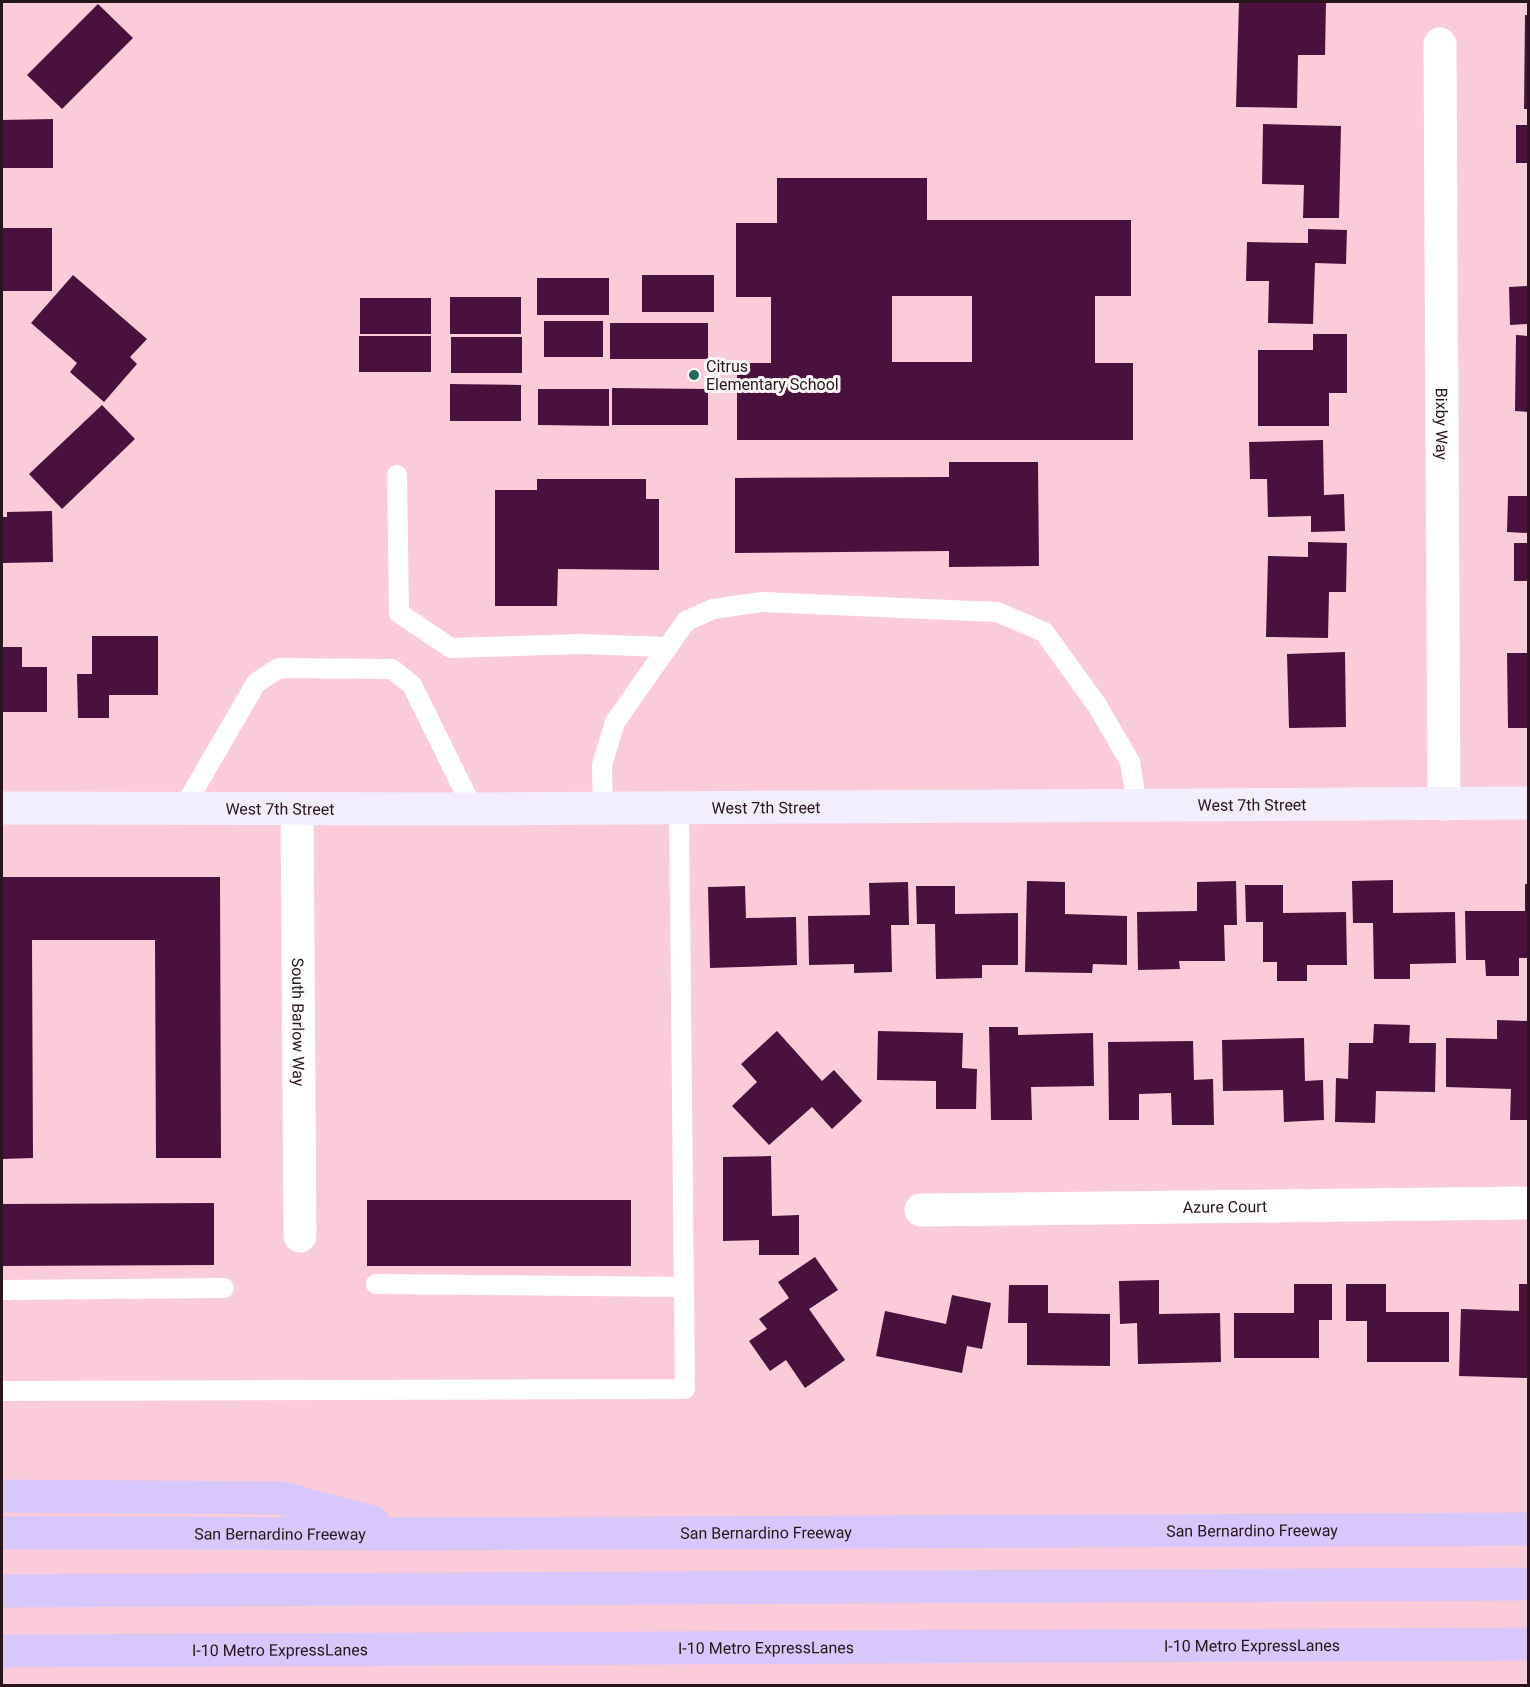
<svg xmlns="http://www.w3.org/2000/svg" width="1530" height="1687" font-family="Roboto,sans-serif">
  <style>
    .building { fill: #4a113c; fill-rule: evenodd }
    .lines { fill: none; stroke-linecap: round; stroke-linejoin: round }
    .lane { stroke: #fff; stroke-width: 20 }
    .street { stroke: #fff; stroke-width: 33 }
    .secondary { stroke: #f3eefe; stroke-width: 33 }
    .highway { stroke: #d7c7fa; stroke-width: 33 }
    .poi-dot { fill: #256a5e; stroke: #fff8fa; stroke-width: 2 }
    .labels { text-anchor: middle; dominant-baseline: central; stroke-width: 6; stroke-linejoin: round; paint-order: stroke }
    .poi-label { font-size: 16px; fill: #29151c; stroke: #fff8fa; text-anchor: start }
    .street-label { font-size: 16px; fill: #29151c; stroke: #fff8fa }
  </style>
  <rect width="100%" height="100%" fill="#facbd8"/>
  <g class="building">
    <polygon points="1239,2 1326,2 1325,55 1298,55 1297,108 1236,107"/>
    <polygon points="98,4 133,38 62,109 27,75"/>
    <polygon points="1525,15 1528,15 1528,109 1524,109"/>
    <polygon points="53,119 53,168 2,168 2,120"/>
    <polygon points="1263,124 1341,126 1339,218 1303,218 1304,185 1262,184"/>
    <rect x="1516" y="125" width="12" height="38"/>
    <path d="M777 178H927V220H1131V296H1095V363H1133V440H737V363H771V297H736V223H777ZM892 296H972V362H892Z"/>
    <rect x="2" y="228" width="50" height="63"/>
    <polygon points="1308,229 1347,230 1346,264 1315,263 1313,324 1268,323 1269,281 1246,281 1247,242 1308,243"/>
    <polygon points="73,275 147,339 130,357 137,364 104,402 70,372 77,363 31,323"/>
    <rect x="642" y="275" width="72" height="37"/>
    <rect x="537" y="278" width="72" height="37"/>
    <polygon points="1528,286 1528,324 1510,325 1509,287"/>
    <rect x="450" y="297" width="71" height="37"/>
    <rect x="360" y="298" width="71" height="36"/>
    <rect x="544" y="321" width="59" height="36"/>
    <rect x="610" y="323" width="98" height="36"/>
    <polygon points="1313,334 1347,334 1347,393 1329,393 1329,426 1258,426 1258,350 1313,350"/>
    <polygon points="1516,335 1528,336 1528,412 1515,411"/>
    <rect x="359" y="336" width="72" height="36"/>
    <rect x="451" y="337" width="71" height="36"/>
    <polygon points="450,384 521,385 521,421 450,421"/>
    <polygon points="612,388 708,389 708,425 612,425"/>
    <polygon points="538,389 609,389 609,426 538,425"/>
    <polygon points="102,405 135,439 62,509 29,474"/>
    <polygon points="1323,440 1324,495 1344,494 1345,531 1311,532 1311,516 1268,517 1267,479 1250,479 1249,442"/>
    <polygon points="949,462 1038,462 1039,566 949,567 949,551 735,553 735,478 949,477"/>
    <polygon points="537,479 646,479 646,499 659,499 659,570 558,569 557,606 495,606 495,490 537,490"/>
    <polygon points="1508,496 1528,496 1528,533 1507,532"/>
    <polygon points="52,511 53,562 2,563 2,517 7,517 7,512"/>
    <polygon points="1308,542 1347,543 1346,592 1329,592 1328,638 1266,637 1268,556 1308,557"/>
    <rect x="1514" y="543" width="14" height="38"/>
    <polygon points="92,636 158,636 158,695 109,695 109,718 78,718 77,674 92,674"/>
    <polygon points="2,647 22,647 22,667 47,667 47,712 2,712"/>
    <polygon points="1345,652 1346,727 1289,728 1287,654"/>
    <polygon points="1507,653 1528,653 1528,728 1508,728"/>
    <polygon points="2,877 220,877 221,1158 156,1158 155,940 32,940 33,1158 2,1159"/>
    <polygon points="1393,880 1393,913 1455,912 1456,963 1410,964 1410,979 1374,979 1373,923 1353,923 1352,881"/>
    <polygon points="1027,881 1065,882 1065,914 1127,916 1127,965 1093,964 1092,973 1025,972"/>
    <polygon points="1236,881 1237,925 1224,925 1225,961 1179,961 1180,969 1138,970 1137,912 1197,911 1197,882"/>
    <polygon points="908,882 909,925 891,925 892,972 854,973 854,964 809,965 808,916 870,915 869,883"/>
    <polygon points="1525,884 1528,884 1528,958 1519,958 1519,976 1486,976 1485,960 1466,960 1465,911 1525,911"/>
    <polygon points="1245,885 1283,885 1283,913 1346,912 1347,965 1307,965 1307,981 1277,981 1277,962 1263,962 1263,922 1246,922"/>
    <polygon points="745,886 746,918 796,917 797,965 710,968 708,887"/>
    <polygon points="916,886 955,886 955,914 1018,913 1018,965 982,965 982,978 936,979 935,924 917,924"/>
    <polygon points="1497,1020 1528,1021 1528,1120 1510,1120 1511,1089 1446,1087 1446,1038 1497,1039"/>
    <polygon points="1374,1024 1410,1025 1409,1043 1436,1043 1435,1092 1376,1091 1375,1123 1335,1122 1336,1078 1348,1079 1349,1043 1373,1043"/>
    <polygon points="989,1027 1018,1027 1018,1035 1093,1033 1094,1086 1031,1087 1032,1120 991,1120"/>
    <polygon points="777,1031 822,1081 834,1070 862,1101 832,1129 812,1107 769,1145 732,1106 757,1082 741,1064"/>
    <polygon points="878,1031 963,1033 962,1068 977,1069 976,1109 936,1109 936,1081 877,1080"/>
    <polygon points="1304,1038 1305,1081 1323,1080 1324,1120 1284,1122 1283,1090 1223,1091 1222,1040"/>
    <polygon points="1193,1041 1194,1080 1213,1079 1214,1125 1172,1125 1171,1093 1139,1094 1139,1120 1109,1120 1108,1042"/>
    <polygon points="771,1156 772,1216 799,1215 799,1255 759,1255 759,1240 723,1241 723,1157"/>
    <rect x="367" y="1200" width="264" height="66"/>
    <polygon points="214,1203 214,1265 2,1266 2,1204"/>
    <polygon points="815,1257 838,1290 809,1309 845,1360 805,1388 786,1360 770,1371 749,1341 767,1329 759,1319 789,1298 778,1282"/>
    <polygon points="1159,1280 1159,1314 1220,1313 1221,1362 1138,1364 1137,1323 1120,1324 1119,1281"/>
    <polygon points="1294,1284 1332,1284 1332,1320 1319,1320 1319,1358 1234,1358 1234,1313 1294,1313"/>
    <polygon points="1346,1284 1386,1284 1386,1312 1449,1312 1449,1362 1367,1362 1367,1321 1346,1321"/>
    <polygon points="1519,1284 1528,1284 1528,1378 1459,1376 1461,1309 1519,1311"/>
    <polygon points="1009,1285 1048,1285 1048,1313 1110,1314 1110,1366 1027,1365 1027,1323 1008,1323"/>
    <polygon points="952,1295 991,1303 982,1349 967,1346 962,1373 876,1356 885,1311 946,1324"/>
  </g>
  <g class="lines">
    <g class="lane">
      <polyline points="397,475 399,613 451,648 579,644 668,647"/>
      <polyline points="603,808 602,765 615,722 686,621 713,609 762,602 997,612 1044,632 1097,705 1130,762 1137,805"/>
      <polyline points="183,809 256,683 279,668 392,669 412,685 473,809"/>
      <polyline points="376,1284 684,1287"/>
      <polyline points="2,1290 224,1288"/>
      <polyline points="2,1391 685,1389 679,808"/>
    </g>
    <g class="street">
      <path id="s1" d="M1440 44 1444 804"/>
      <path id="s2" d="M297 809 300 1236"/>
      <path id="s3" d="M921 1210 1528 1203"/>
    </g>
    <path class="secondary" id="s4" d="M2 808 473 809 1528 803"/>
    <g class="highway">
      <polyline points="2,1496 281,1498 373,1522"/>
      <path id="s5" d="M2 1533 419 1534 1528 1529"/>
      <polyline points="2,1591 1528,1584"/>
      <path id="s6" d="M2 1651 1528 1644"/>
    </g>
  </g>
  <circle class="poi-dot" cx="694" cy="375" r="6"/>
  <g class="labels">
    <g class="poi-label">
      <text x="706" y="366">Citrus<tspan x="706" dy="18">Elementary School</tspan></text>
    </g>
    <g class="street-label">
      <text stroke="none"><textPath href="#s1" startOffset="380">Bixby Way</textPath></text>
      <text stroke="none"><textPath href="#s4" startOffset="1250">West 7th Street</textPath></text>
      <text stroke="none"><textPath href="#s4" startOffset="764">West 7th Street</textPath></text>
      <text stroke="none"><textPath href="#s4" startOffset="278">West 7th Street</textPath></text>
      <text stroke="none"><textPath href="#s2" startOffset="213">South Barlow Way</textPath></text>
      <text stroke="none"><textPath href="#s3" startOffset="304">Azure Court</textPath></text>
      <text stroke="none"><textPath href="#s5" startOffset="1250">San Bernardino Freeway</textPath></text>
      <text stroke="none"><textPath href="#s5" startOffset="764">San Bernardino Freeway</textPath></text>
      <text stroke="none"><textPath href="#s5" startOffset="278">San Bernardino Freeway</textPath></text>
      <text stroke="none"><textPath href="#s6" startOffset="1250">I-10 Metro ExpressLanes</textPath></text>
      <text stroke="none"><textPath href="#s6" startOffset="764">I-10 Metro ExpressLanes</textPath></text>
      <text stroke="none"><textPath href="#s6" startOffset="278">I-10 Metro ExpressLanes</textPath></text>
    </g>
  </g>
  <rect width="1530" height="1687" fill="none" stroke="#29151c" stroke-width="6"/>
</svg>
